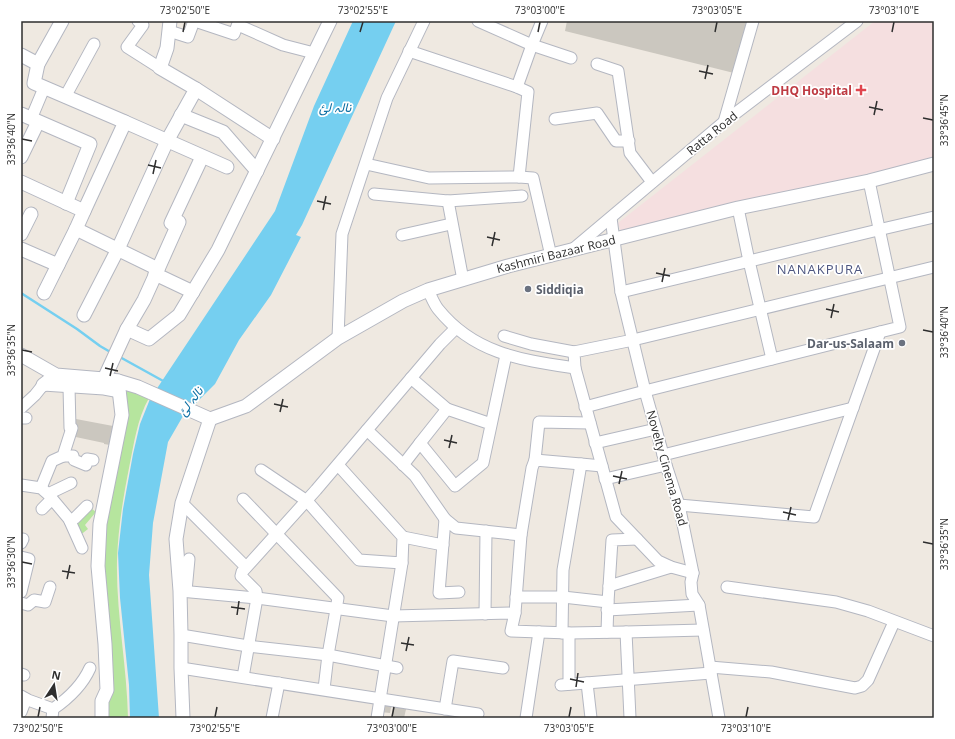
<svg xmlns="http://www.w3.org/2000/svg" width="955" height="739" font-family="'Open Sans',Vazirmatn,sans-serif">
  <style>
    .medical { fill: #f5dfe0 }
    .green { fill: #b6e59e }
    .water { fill: #75cff0 }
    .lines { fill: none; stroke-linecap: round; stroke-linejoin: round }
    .stream { stroke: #75cff0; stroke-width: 2.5 }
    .building { fill: #cbc7bf }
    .minor-casing { stroke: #b4b7c1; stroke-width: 13 }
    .tertiary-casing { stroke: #b4b7c1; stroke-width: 15 }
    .minor { stroke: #fff; stroke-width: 11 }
    .tertiary { stroke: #fff; stroke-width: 13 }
    .ticks { fill: none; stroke: #2e2e2e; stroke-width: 1.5 }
    .health-dot { fill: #e0444e; stroke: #fff; stroke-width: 1.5 }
    .worship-dot { fill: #6b7280; stroke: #fff; stroke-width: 1.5 }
    .labels { text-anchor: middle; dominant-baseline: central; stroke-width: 3.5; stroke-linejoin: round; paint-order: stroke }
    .health-label { font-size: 12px; font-weight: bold; fill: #be3a42; stroke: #fff; text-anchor: end }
    .street-label { font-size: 12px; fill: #2e2e2e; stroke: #fff }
    .worship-label { font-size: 12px; font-weight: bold; fill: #5b616d; stroke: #fff; text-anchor: start }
    .water-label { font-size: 13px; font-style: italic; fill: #0d6fa3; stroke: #fff }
    .neighbourhood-label { font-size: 13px; letter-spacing: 1px; fill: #4d5680; stroke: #fff }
    .neatline { fill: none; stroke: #2e2e2e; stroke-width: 1.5 }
    .ticks-label { font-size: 10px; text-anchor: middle; fill: #2e2e2e }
  </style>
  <rect width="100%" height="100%" fill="#efe9e1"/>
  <polygon class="medical" points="875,21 934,21 934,158 621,232 618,223"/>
  <g class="green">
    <path d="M124 389 149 398C137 419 134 444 129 468 123 498 118 529 117 561 116 613 127 666 128 718H105L102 560Z"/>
    <polygon points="88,506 96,512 85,525 88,529 79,536 72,523"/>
  </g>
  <polygon class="water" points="353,21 396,21 302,225 296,235 301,237 271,295 239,340 215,384 183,416 168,442 153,523 149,575 159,718 130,718 129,685 120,598 118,553 123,509 133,454 140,424 150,399 275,211 314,106"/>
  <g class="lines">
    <g class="stream">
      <polyline points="21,293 77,329 100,346 112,353"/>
      <polyline points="118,356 165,382"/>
    </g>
  </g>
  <g class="building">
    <polygon points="567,21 750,21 738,74 565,31"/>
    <polygon points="76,419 113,426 110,445 104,444 104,443 71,436 74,430"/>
    <polygon points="382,700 392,702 390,713 380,712"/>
    <polygon points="394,702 407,705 404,718 391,718"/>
  </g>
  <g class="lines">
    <defs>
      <g id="minor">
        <polyline points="138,21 143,25 127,47 160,68"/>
        <polyline points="195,21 234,34 239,21"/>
        <polyline points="478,21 532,45 571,58"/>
        <polyline points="238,25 283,45 314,53"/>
        <polyline points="169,31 188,37 194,21"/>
        <polyline points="597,64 618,71 630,153 652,182"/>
        <polyline points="517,87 532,45 542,21"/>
        <polyline points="65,97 94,44"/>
        <polyline points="31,119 44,88"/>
        <polyline points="555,119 597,113 616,141 629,141"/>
        <polyline points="724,122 753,21"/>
        <polyline points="366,164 429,178 519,177 528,92 517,87 409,51"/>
        <polyline points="519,177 533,178 551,256"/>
        <polyline points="374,194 448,201 522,196"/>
        <polyline points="448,201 463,280"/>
        <polyline points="738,208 749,261 772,359"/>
        <polyline points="611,218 621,292 645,391 666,465 679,505 693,573 691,582 692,594 699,605 719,718"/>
        <polyline points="402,235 451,224"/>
        <polyline points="572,250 724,122 857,21"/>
        <path d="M428 290C431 296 434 304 438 309 474 354 522 360 575 368L616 517 658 561 671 567 693 573"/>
        <polyline points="621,292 878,230 934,217"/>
        <polyline points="504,336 531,344 574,352"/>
        <polyline points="338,338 342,234 387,98 424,21"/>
        <polyline points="575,368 574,352 633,340 934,267"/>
        <polyline points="411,378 447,409"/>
        <polyline points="585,407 645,391 900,327 869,181"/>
        <polyline points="21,408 35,395 43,385 104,389 120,392"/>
        <polyline points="21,418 26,418"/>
        <polyline points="491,424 447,409 420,443 455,486 483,463 506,355"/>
        <polyline points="367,430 415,476 445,519"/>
        <polyline points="595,443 656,429"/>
        <polyline points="663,455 853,408"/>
        <polyline points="63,456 73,456 74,460 86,465 87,459 93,460"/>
        <polyline points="535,460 539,422 590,423"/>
        <polyline points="403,465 420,443"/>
        <polyline points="261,470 307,501 359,560 402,563 403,537 338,465"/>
        <polyline points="605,479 666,465"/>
        <polyline points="21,485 41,488 48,494 69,519 82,548"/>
        <polyline points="41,488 52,461 63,456 72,428 70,428 69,387"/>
        <polyline points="48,494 71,483"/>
        <polyline points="243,499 338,598 328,655 324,689"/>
        <polyline points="182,503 246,567"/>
        <polyline points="679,505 814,517 880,332"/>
        <polyline points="42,509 52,499"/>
        <polyline points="70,521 75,518 87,506"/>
        <polyline points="403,537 443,545"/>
        <polyline points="21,543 23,539"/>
        <polyline points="21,557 29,559 21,592"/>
        <polyline points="609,586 671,567"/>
        <polyline points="727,587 836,602 868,611 934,636"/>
        <polyline points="180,591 257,598 393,616 515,613 511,631 569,633 626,632 630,718"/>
        <polyline points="186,591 189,559"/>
        <polyline points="459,592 439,593 445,519 456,528 521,535"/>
        <polyline points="516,597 563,597 608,602 607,632"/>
        <polyline points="608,602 612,540 637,539"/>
        <polyline points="21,603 28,605 34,600 45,602 50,587"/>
        <polyline points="607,610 699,605"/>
        <polyline points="515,613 521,535 532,468 535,460 581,464"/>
        <polyline points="485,614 486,531"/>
        <polyline points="626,632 703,630"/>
        <polyline points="562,633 563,570 581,464 602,466"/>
        <polyline points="181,635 248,646 328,655 397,668"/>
        <polyline points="710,667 771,672 855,688 862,686 868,680 894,622"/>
        <polyline points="181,668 478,714"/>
        <polyline points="21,674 24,675"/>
        <polyline points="243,677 257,598 256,591 241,576 242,572 316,490 440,344 456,328"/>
        <polyline points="587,683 591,718"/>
        <polyline points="569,684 569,633"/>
        <polyline points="561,685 711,673"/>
        <polyline points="21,696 28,700 53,709"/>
        <polyline points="445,709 453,661 503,668"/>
        <polyline points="21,712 26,699"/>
        <path d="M52 718 53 709C69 698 82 686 90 668"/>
        <polyline points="272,718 279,683"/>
        <polyline points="377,718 402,563"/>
        <polyline points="526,718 539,632"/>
      </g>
      <g id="tertiary">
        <polyline points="62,21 38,64 34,83 125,122 84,211"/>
        <polyline points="21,55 38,64"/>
        <polyline points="196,89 273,139"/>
        <polyline points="21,114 90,144 66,203"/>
        <polyline points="181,115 223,132 257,171"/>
        <polyline points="125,122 227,167"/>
        <polyline points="21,157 38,122"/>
        <polyline points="21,182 84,211 76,229 158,269 144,300 127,329"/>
        <polyline points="171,223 202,157"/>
        <polyline points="21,234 31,214"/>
        <polyline points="21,249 58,265"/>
        <polyline points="158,269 179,222"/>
        <polyline points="155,274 193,292"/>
        <polyline points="44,293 76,229"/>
        <polyline points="84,315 118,249 167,141 196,89 160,68 167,48 170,21"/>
        <polyline points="21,355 56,375 104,379 118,381 138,387 210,419"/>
        <polyline points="104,379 127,329 149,339 179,315 218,250 330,21"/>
        <polyline points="43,385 56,375"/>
        <polyline points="210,419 246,406 338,338 403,301 428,290 508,266 738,208 869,181 934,164"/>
        <polyline points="102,718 102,701 107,690 105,644 98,566 100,524 122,415 118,381"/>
        <polyline points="183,718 181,668 181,635 180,591 176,539 182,503 210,419"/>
      </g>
    </defs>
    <use href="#minor" class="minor-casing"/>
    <use href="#tertiary" class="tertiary-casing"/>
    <use href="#minor" class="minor"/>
    <use href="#tertiary" class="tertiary"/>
  </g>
  <path class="ticks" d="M183 32 185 22M360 32 363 22M538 32 540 22M715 32 717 22M892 32 894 22M699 71 713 74M705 79 708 65M869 107 883 110M874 115 877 101M923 118 933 120M22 139 32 141M148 165 161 168M153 174 156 160M317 201 331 204M323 210 326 196M487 237 500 240M492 246 495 232M656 273 670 276M662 282 665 268M826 309 839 312M831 318 834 304M923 330 933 332M22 350 32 352M105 368 118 371M110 376 113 363M274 404 288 407M280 412 283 399M444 440 457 443M449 448 452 435M613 476 627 479M619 484 622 471M783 512 796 515M788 520 791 507M923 542 933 544M22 562 32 564M62 571 75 573M67 579 70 565M231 607 245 609M237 615 239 601M401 643 414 645M406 651 409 637M570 679 584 682M576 687 578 673M38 717 40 707M215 717 217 707M392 717 394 707M569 717 571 707M746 717 748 707"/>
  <path class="health-dot" d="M859 84h4v4h4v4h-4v4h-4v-4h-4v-4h4z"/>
  <g class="worship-dot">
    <circle cx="528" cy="289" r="4"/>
    <circle cx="902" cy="343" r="4"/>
  </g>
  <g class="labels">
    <g class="health-label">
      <text x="852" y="90">DHQ Hospital</text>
    </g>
    <g class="street-label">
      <text transform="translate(712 133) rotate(-39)">Ratta Road</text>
      <text transform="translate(556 254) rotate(-14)">Kashmiri Bazaar Road</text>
      <text transform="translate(667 468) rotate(74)">Novelty Cinema Road</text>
    </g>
    <g class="worship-label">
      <text x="536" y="289">Siddiqia</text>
      <text x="894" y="343" text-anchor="end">Dar-us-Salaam</text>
    </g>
    <g class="water-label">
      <text x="335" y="107">نالہ لئ</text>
      <text transform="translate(190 401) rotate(-53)">نالہ لئ</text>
    </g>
    <g class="neighbourhood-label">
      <text x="820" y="269">NANAKPURA</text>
    </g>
  </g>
  <rect width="955" height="739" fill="none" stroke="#ffffff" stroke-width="44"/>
  <g transform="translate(54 685) rotate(12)" stroke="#ffffff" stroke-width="3" paint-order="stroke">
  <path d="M0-3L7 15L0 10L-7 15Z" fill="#2e2e2e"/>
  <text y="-6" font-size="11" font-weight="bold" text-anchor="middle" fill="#2e2e2e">N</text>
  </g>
  <rect x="22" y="22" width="911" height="695" class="neatline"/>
  <g class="ticks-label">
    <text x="185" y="14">73°02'50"E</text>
    <text x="363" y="14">73°02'55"E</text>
    <text x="540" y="14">73°03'00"E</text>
    <text x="717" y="14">73°03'05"E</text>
    <text x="894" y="14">73°03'10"E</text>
    <text transform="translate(944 120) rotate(-90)" y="4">33°36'45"N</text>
    <text transform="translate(11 139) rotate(-90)" y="4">33°36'40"N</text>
    <text transform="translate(944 332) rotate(-90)" y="4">33°36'40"N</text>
    <text transform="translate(11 350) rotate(-90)" y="4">33°36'35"N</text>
    <text transform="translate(944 544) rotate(-90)" y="4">33°36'35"N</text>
    <text transform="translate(11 562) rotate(-90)" y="4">33°36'30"N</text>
    <text x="38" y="732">73°02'50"E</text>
    <text x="215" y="732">73°02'55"E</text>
    <text x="392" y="732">73°03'00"E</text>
    <text x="569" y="732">73°03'05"E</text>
    <text x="746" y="732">73°03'10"E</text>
  </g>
</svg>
